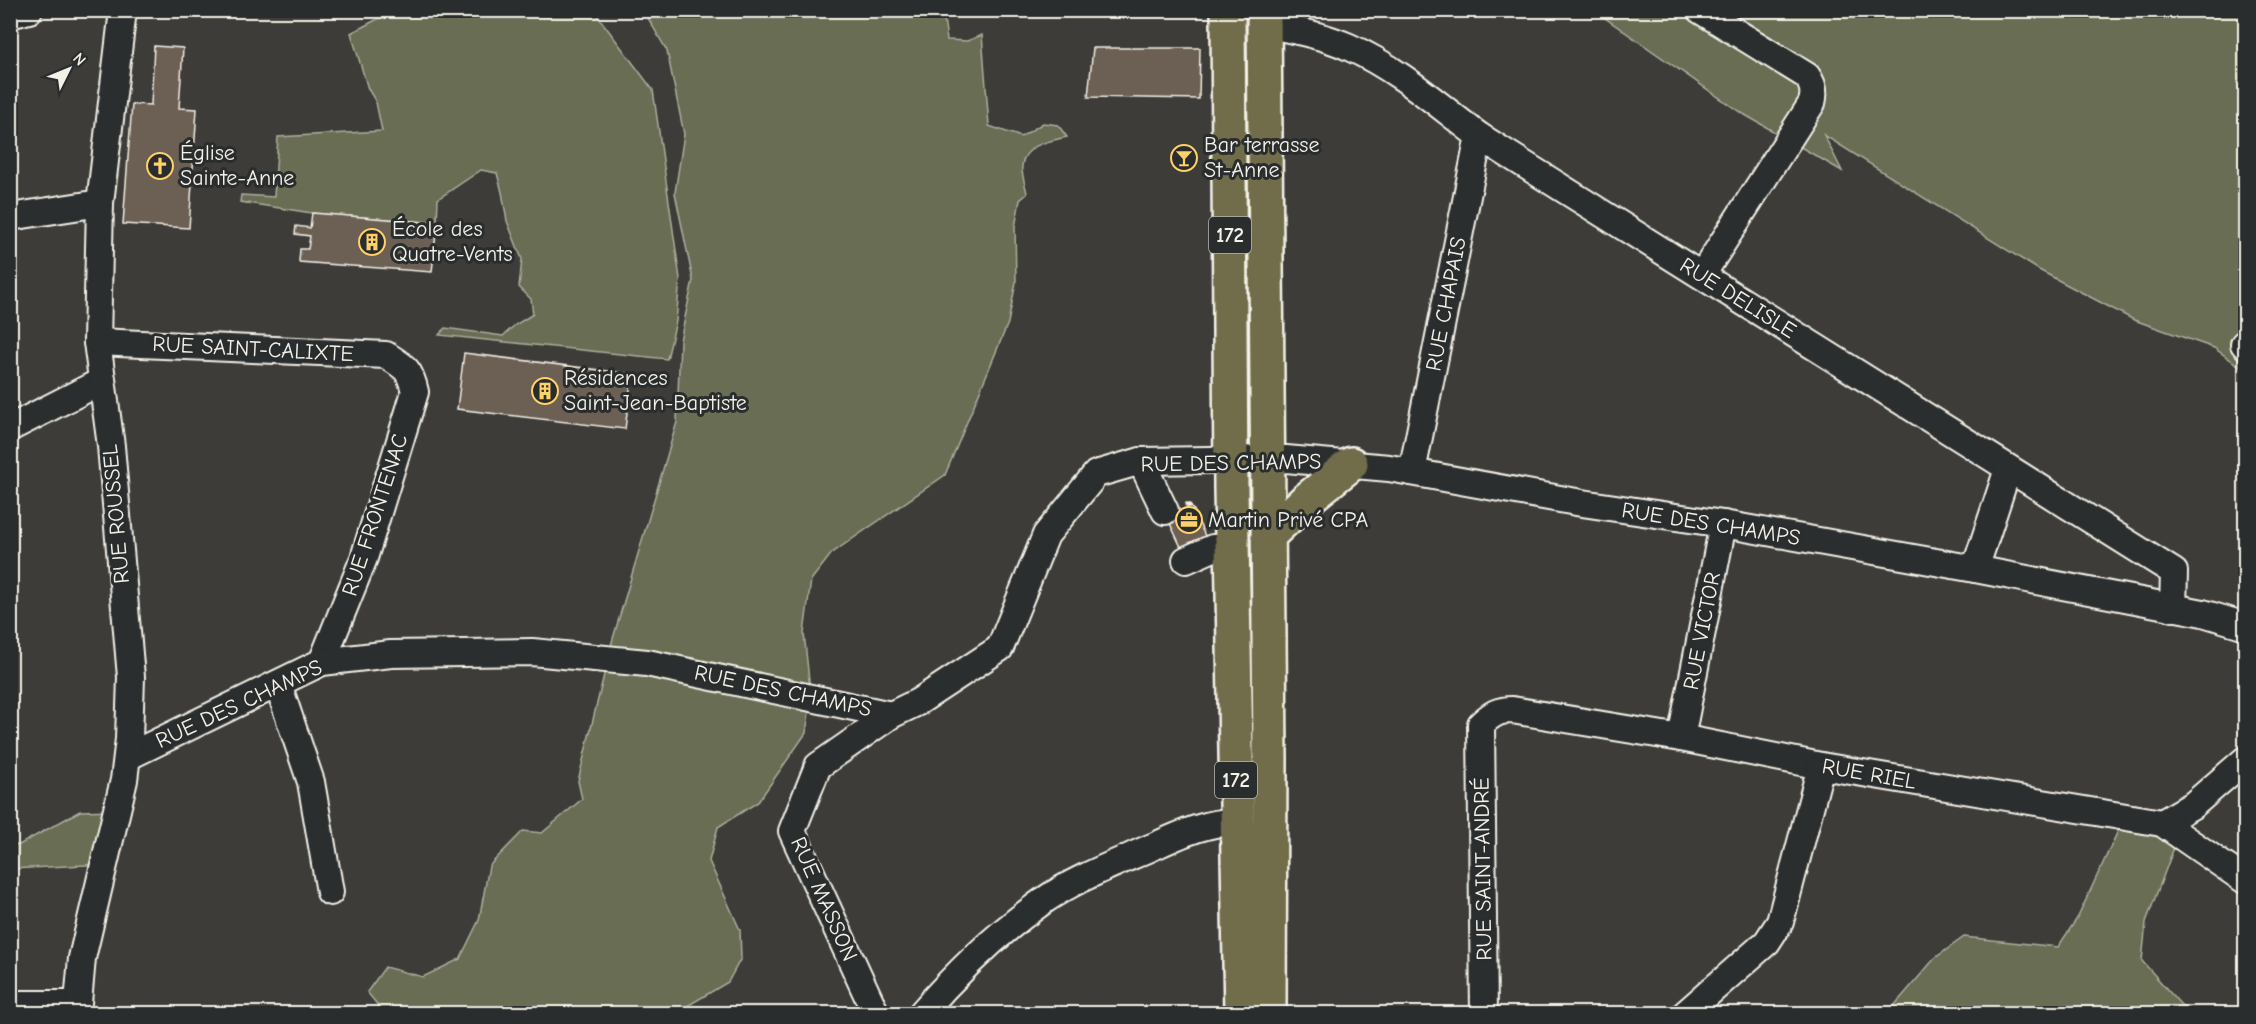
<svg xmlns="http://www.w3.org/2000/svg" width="2256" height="1024" font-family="'Comic Neue',sans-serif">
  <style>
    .green { fill: #676d53; stroke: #aeaf9e; stroke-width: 1.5 }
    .building { fill: #6c5e53; stroke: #f4f1e8; stroke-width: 1.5 }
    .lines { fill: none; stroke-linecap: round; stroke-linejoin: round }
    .minor-casing { stroke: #f4f1e8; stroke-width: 30 }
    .major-casing { stroke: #f4f1e8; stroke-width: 38 }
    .path { stroke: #f4f1e8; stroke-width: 4; stroke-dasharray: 6 4.5; stroke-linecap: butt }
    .minor { stroke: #2a2d2e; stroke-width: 26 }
    .major { stroke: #716d4b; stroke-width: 33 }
    .labels { text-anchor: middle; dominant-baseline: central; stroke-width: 6; stroke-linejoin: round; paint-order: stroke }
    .shield { fill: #2a2d2e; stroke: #b7b6b0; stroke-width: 1.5 }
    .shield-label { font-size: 21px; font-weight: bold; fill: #f4f1e8 }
    .poi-label { font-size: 22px; fill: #f4f1e8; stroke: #2a2d2e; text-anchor: start }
    .street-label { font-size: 22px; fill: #f4f1e8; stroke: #2a2d2e }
  </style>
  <rect width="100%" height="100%" fill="#3e3c39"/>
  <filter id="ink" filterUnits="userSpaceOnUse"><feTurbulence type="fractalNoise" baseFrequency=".0167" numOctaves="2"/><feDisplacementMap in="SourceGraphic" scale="12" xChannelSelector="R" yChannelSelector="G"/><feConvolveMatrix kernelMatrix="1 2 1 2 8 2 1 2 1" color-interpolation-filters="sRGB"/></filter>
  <g filter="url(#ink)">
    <g class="green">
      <polygon points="393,11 594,11 653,90 680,279 676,321 667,359 439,335 445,328 503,336 515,325 533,314 531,299 519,287 522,259 507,221 502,192 497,173 481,170 438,199 437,223 312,213 240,202 241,195 274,197 278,137 382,131 376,102 368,89 351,33"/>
      <path d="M644 11H943L947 40 967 41 982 35 989 126 1021 137 1043 123 1058 125 1067 137C1050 141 1024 144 1022 166 1021 174 1026 186 1027 194L1020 200 1015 227 1016 282 1008 323 945 475 832 553 811 580 804 633 811 699 806 733 758 802 718 827 709 861 740 930 741 958 728 982 674 1014 384 1013 367 992 385 967 423 977 460 959 479 920 489 866 523 831 542 833 582 799 578 781 612 642 677 422 680 341 693 280 675 193 684 134 667 51Z"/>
      <polygon points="1595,11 2245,11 2245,370 2214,348 2134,320 2039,270 1824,135 1842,171 1740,112"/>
      <polygon points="114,810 104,864 11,869 11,845 19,845 80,811"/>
      <polygon points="2124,818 2178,837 2146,922 2142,961 2181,1005 2197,1013 1887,1014 1935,958 1964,937 2058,947 2078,917"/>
    </g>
    <g class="building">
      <polygon points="154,46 183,48 179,108 197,109 189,228 123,224 132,104 151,105"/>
      <polygon points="1093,48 1200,48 1199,99 1088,97"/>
      <polygon points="312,213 437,223 432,272 299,262 300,249 308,249 310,236 295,234 296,226 310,228"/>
      <polygon points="464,353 632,374 625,429 457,409"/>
      <polygon points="1191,506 1206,538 1182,549 1167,517"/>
    </g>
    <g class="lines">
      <defs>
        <g id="minor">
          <path d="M1700 10 1807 76C1813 84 1815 92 1812 103L1702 275"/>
          <polyline points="10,15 29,10"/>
          <path d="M1264 24C1293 30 1322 35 1349 47 1397 68 1438 105 1479 136L2174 572 2173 608"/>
          <polyline points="10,217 100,203"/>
          <path d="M97 342 386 355C405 367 410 369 415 392L364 558 322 662"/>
          <polyline points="2244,344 2246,346"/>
          <polyline points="10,428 102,381"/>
          <polyline points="1141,461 1165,511"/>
          <polyline points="1412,472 1479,136"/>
          <polyline points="1186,560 1213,548 1232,547"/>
          <polyline points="1975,569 2008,469"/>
          <polyline points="278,684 311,782 330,892"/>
          <polyline points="1681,738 1723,524"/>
          <polyline points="127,757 322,662 391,654 532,652 647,663 891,715"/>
          <polyline points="2162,823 2193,805 2246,759"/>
          <polyline points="10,1004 77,1004"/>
          <polyline points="77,1014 82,958 124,780 129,739 131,677 111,446 97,342 100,203 123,10"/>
          <polyline points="876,1014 792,831 818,766 891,715 918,702 1000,648 1046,535 1096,474 1141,461 1286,459 1389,468 1582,503 1723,524 1975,569 2203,613 2246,626"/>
          <path d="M921 1014C957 972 998 933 1043 901 1075 879 1114 864 1150 848 1177 836 1207 821 1237 822"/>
          <path d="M1484 1014 1481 724C1492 714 1498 710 1512 710L1681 738 1821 766 2162 823 2246 881"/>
          <polyline points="1685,1014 1767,942 1780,922 1821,766"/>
        </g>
        <g id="major">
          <polyline points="1228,10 1231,489 1241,1014"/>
          <polyline points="1264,10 1270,758 1269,1014"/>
          <polyline points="1268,536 1306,500 1351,464"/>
        </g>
      </defs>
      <use href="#minor" class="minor-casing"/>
      <use href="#major" class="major-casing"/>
      <polyline class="path" points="1185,504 1191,506 1195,516"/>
      <use href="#minor" class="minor"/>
      <use href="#major" class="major"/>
    </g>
  </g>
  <defs>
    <symbol id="bar-ring" viewBox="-11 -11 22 22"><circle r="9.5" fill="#2a2d2e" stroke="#ffd166" stroke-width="1.5"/><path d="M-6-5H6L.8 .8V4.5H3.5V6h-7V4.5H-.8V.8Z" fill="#ffd166"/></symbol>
    <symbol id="church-ring" viewBox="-11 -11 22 22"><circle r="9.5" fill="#2a2d2e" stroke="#ffd166" stroke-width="1.5"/><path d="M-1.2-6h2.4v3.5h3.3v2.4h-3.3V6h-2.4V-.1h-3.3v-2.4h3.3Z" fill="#ffd166"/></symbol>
    <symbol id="building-ring" viewBox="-11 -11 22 22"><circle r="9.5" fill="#2a2d2e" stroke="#ffd166" stroke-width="1.5"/><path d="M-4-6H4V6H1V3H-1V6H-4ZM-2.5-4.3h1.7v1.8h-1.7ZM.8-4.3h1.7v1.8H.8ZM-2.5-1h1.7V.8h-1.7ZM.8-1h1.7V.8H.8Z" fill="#ffd166"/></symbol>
    <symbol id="office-ring" viewBox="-11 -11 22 22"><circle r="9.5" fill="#2a2d2e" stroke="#ffd166" stroke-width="1.5"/><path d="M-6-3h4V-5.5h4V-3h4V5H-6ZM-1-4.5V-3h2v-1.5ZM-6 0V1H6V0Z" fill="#ffd166"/></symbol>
  </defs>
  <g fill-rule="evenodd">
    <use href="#bar-ring" x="1169" y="143" width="30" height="30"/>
    <use href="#church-ring" x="145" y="151" width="30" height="30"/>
    <use href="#building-ring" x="357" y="227" width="30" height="30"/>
    <use href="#building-ring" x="530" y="376" width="30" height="30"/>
    <use href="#office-ring" x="1174" y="505" width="30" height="30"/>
  </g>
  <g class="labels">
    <g class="shield">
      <rect x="1209" y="217" width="42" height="36" rx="4.5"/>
      <rect x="1215" y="762" width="42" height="36" rx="4.5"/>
    </g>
    <g class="shield-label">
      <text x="1230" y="235">172</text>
      <text x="1236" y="780">172</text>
    </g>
    <g class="poi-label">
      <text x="1204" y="145">Bar terrasse<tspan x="1204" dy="25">St-Anne</tspan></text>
      <text x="180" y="153">Église<tspan x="180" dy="25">Sainte-Anne</tspan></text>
      <text x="392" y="229">École des<tspan x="392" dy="25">Quatre-Vents</tspan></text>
      <text x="564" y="378">Résidences<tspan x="564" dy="25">Saint-Jean-Baptiste</tspan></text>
      <text x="1208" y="520">Martin Privé CPA</text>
    </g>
    <g class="street-label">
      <text transform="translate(1738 298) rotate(32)">RUE DELISLE</text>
      <text transform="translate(1446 304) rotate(-79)">RUE CHAPAIS</text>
      <text transform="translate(253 349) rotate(3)">RUE SAINT-CALIXTE</text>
      <text transform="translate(1231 463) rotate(-1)">RUE DES CHAMPS</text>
      <text transform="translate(116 514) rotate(-95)">RUE ROUSSEL</text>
      <text transform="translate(375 515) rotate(-72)">RUE FRONTENAC</text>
      <text transform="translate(1711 524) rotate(9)">RUE DES CHAMPS</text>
      <text transform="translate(1702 631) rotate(-79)">RUE VICTOR</text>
      <text transform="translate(783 691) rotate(12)">RUE DES CHAMPS</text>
      <text transform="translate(239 704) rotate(-25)">RUE DES CHAMPS</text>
      <text transform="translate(1869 774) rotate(10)">RUE RIEL</text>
      <text transform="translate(1483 869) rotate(-91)">RUE SAINT-ANDRÉ</text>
      <text transform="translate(824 899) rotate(66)">RUE MASSON</text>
    </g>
  </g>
  <rect width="2256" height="1024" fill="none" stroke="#2a2d2e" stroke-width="36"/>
  <rect x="18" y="18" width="2220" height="988" fill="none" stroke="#f4f1e8" stroke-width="2" filter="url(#ink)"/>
  <g transform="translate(69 69) rotate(47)" stroke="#2a2d2e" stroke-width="4.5" paint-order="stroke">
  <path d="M0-4.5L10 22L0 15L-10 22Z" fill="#f4f1e8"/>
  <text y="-9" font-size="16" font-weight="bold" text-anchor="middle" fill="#f4f1e8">N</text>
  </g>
</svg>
